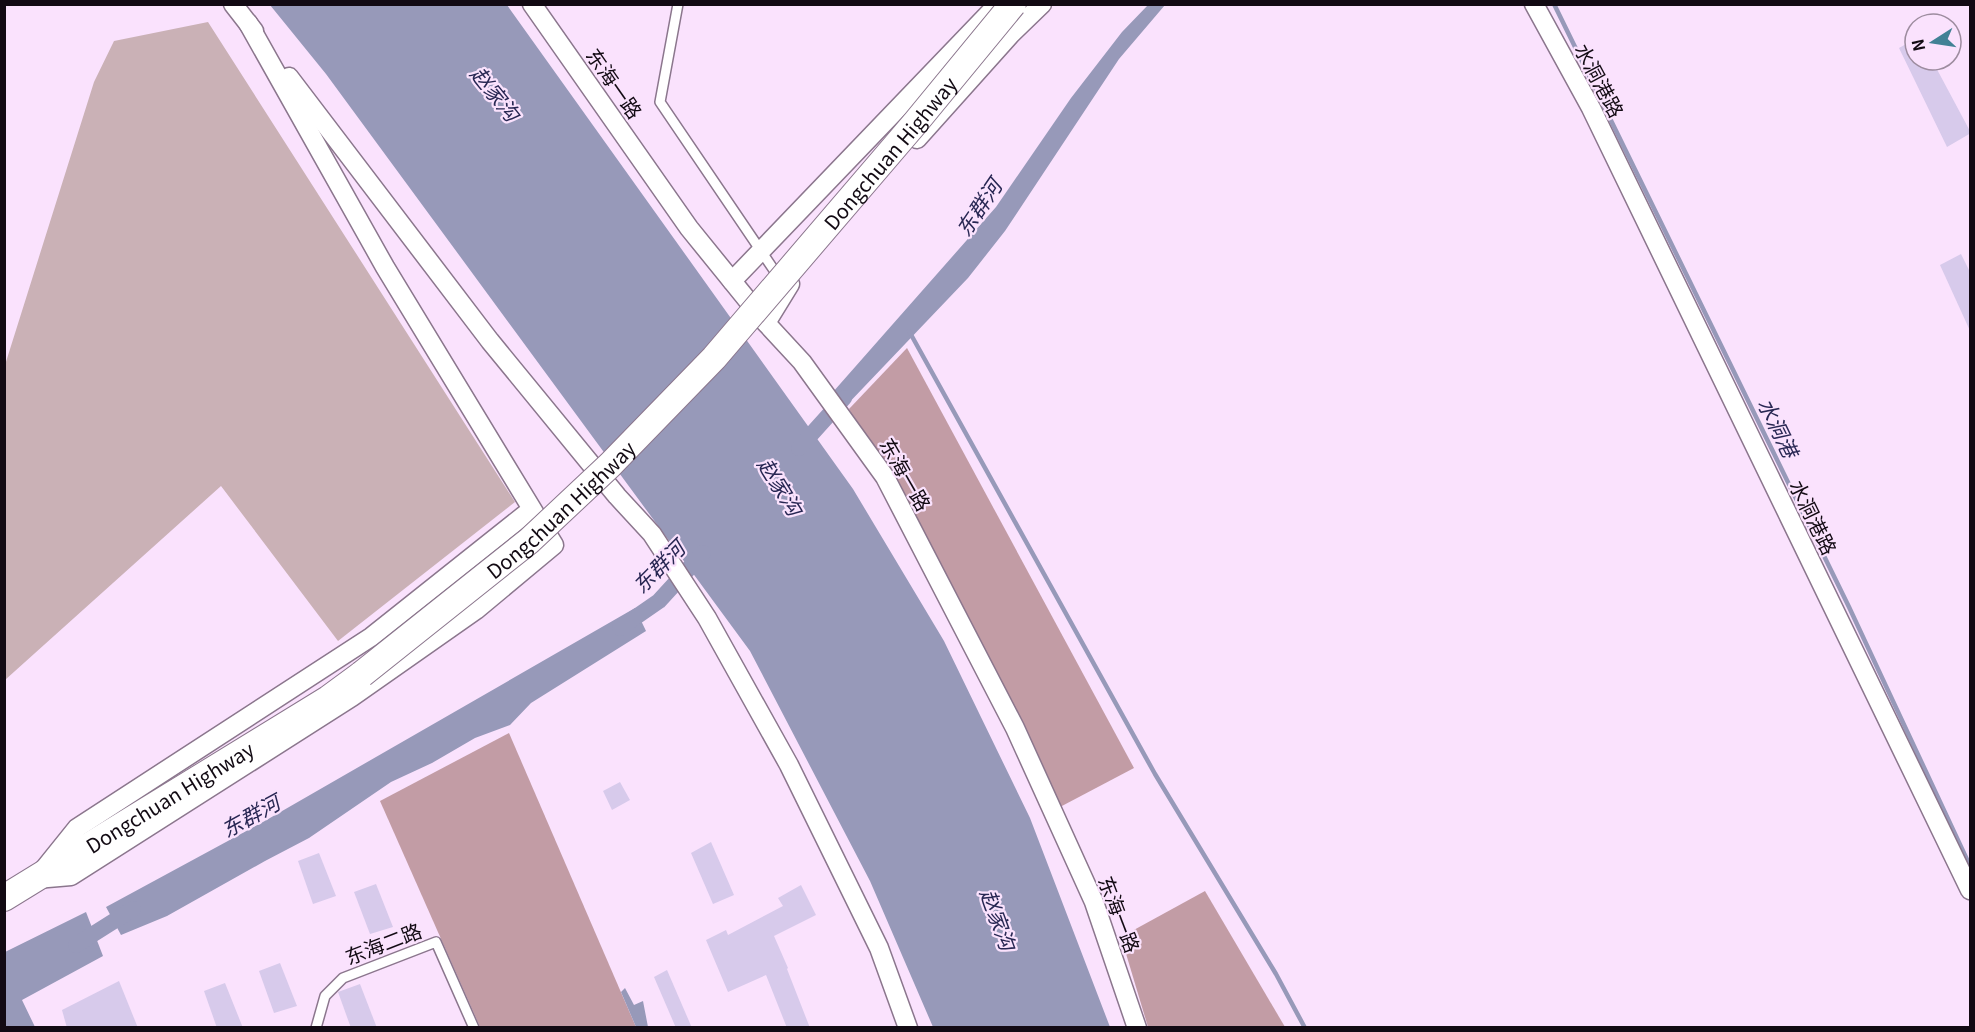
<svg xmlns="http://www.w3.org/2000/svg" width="1975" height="1032" font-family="Georgia,'Noto Sans SC',serif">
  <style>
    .green { fill: #cab1b6 }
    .forest { fill: #c29ca5 }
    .water { fill: #9799b9 }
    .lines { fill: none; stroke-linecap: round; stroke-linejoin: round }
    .stream { stroke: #9799b9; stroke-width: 4.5 }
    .canal { stroke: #9799b9; stroke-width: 16 }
    .building { fill: #d7caeb }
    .lane-casing { stroke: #8b768d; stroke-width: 12 }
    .street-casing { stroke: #8b768d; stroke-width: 21 }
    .secondary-casing { stroke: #8b768d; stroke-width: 28 }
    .lane { stroke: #fff; stroke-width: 9 }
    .street { stroke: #fff; stroke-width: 18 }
    .secondary { stroke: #fff; stroke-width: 26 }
    .secondary-bridge-casing { stroke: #8b768d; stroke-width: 28; stroke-linecap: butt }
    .secondary-bridge { stroke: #fff; stroke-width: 26 }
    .labels { text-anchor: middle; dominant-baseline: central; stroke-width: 4.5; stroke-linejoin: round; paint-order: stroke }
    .street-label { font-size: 20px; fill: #120a13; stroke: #fae2fd }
    .water-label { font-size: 21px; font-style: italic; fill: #282753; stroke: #fae2fd }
  </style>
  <rect width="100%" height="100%" fill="#fae2fd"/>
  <polygon class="green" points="208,22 515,502 338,641 221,486 5,680 5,365 94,82 114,41"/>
  <g class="forest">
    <polygon points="907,348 1134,768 1060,807 849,409"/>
    <polygon points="509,733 636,1027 480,1027 380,801"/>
    <polygon points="1205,891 1285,1027 1148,1027 1121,937"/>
  </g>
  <g class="water">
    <polygon points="270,5 507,5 853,489 944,641 1030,818 1110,1027 933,1027 870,881 750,651 326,74"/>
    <polygon points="1148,5 1165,5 1119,59 1005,231 968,278 843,409 833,392 996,207 1071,98 1122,32"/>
    <polygon points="635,608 646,631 531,703 510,725 475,738 432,763 391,782 309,838 265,861 167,916 121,935 106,907 263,822"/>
    <polygon points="86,912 103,956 22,1000 35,1027 5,1027 5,952"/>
    <polygon points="625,988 634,1005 643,1001 648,1027 636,1027 621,992"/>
  </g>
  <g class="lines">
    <g class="stream">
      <polyline points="1554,4 1849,607 1970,866"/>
      <polyline points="909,331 1155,774 1276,974 1305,1028"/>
    </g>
    <g class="canal">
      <polyline points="799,448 844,398"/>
      <polyline points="620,628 659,601 703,553"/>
      <polyline points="76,945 133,909"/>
    </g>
  </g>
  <g class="building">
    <polygon points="1915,39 1915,60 1932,60 1971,133 1947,147 1899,48"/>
    <polygon points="1961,254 1971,274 1971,333 1940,265"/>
    <polygon points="620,782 630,800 612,810 603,791"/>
    <polygon points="711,842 734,895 713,904 691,853"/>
    <polygon points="319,853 336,896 313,904 298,861"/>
    <polygon points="376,884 393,927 370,934 354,892"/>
    <polygon points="801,885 816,915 774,936 788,968 787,969 810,1028 787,1028 766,975 728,992 706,940 726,930 728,935 783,906 778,898"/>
    <polygon points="280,963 297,1006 274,1013 259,971"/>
    <polygon points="667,970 692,1028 676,1028 654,977"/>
    <polygon points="119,981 138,1028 67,1028 62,1010"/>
    <polygon points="225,983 243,1028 217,1028 204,991"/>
    <polygon points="360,984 377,1028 351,1028 338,992"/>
  </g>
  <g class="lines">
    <defs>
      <g id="lane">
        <polyline points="678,4 660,102 780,279"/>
        <polyline points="316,1028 325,996 343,978 436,942 474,1028"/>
      </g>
      <g id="street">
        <polyline points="233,4 254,31"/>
        <polyline points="532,4 689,228 766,323 802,362 885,477 1015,728 1094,902 1137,1028"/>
        <polyline points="1534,4 1591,108 1970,890"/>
        <polyline points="248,23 385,267 532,509 554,545 476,610 352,697 71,876 36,879 77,828 371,637 532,509"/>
        <polyline points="289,77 490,341 617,496 652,534 707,618 789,765 879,948 908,1028"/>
        <polyline points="917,139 1011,34 1042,4"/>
        <polyline points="732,281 998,4"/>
        <polyline points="766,323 790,284"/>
      </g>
      <g id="secondary">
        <path id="s1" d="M4 898 328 699 362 674"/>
      </g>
    </defs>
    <use href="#lane" class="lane-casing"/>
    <use href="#street" class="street-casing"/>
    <use href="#secondary" class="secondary-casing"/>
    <use href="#lane" class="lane"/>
    <use href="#street" class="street"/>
    <use href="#secondary" class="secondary"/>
    <defs>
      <g id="secondary-bridge">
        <path id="s2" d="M362 674 529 541 610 465 714 358 916 122 1013 4"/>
      </g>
    </defs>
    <use href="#secondary-bridge" class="secondary-bridge-casing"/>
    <use href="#secondary-bridge" class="secondary-bridge"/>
  </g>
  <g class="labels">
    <g class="street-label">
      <text transform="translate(1600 80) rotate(62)">水洞港路</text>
      <text transform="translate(615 83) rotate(55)">东海一路</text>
      <text stroke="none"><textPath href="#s2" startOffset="744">Dongchuan Highway</textPath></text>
      <text transform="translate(906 474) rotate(60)">东海一路</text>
      <text stroke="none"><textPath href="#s2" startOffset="258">Dongchuan Highway</textPath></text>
      <text transform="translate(1814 517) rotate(64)">水洞港路</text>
      <text stroke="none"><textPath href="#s1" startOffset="194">Dongchuan Highway</textPath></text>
      <text transform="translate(1120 914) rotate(69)">东海一路</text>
      <text transform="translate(383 943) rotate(-21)">东海二路</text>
    </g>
    <g class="water-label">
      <text transform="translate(496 93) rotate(51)">赵家沟</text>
      <text transform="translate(978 207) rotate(-56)">东群河</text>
      <text transform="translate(1779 427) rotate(64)">水洞港</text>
      <text transform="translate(781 486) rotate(58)">赵家沟</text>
      <text transform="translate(658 566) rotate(-45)">东群河</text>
      <text transform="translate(250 815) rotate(-29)">东群河</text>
      <text transform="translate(999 919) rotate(70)">赵家沟</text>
    </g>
  </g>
  <rect width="1975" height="1032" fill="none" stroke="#120a13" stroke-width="12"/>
  <g transform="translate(1933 42) rotate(258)"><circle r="28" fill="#fae2fd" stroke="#9d8c9f" stroke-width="1.5"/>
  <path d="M0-4.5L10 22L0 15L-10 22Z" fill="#418195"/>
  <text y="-9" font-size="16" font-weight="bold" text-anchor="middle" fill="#120a13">N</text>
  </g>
</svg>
